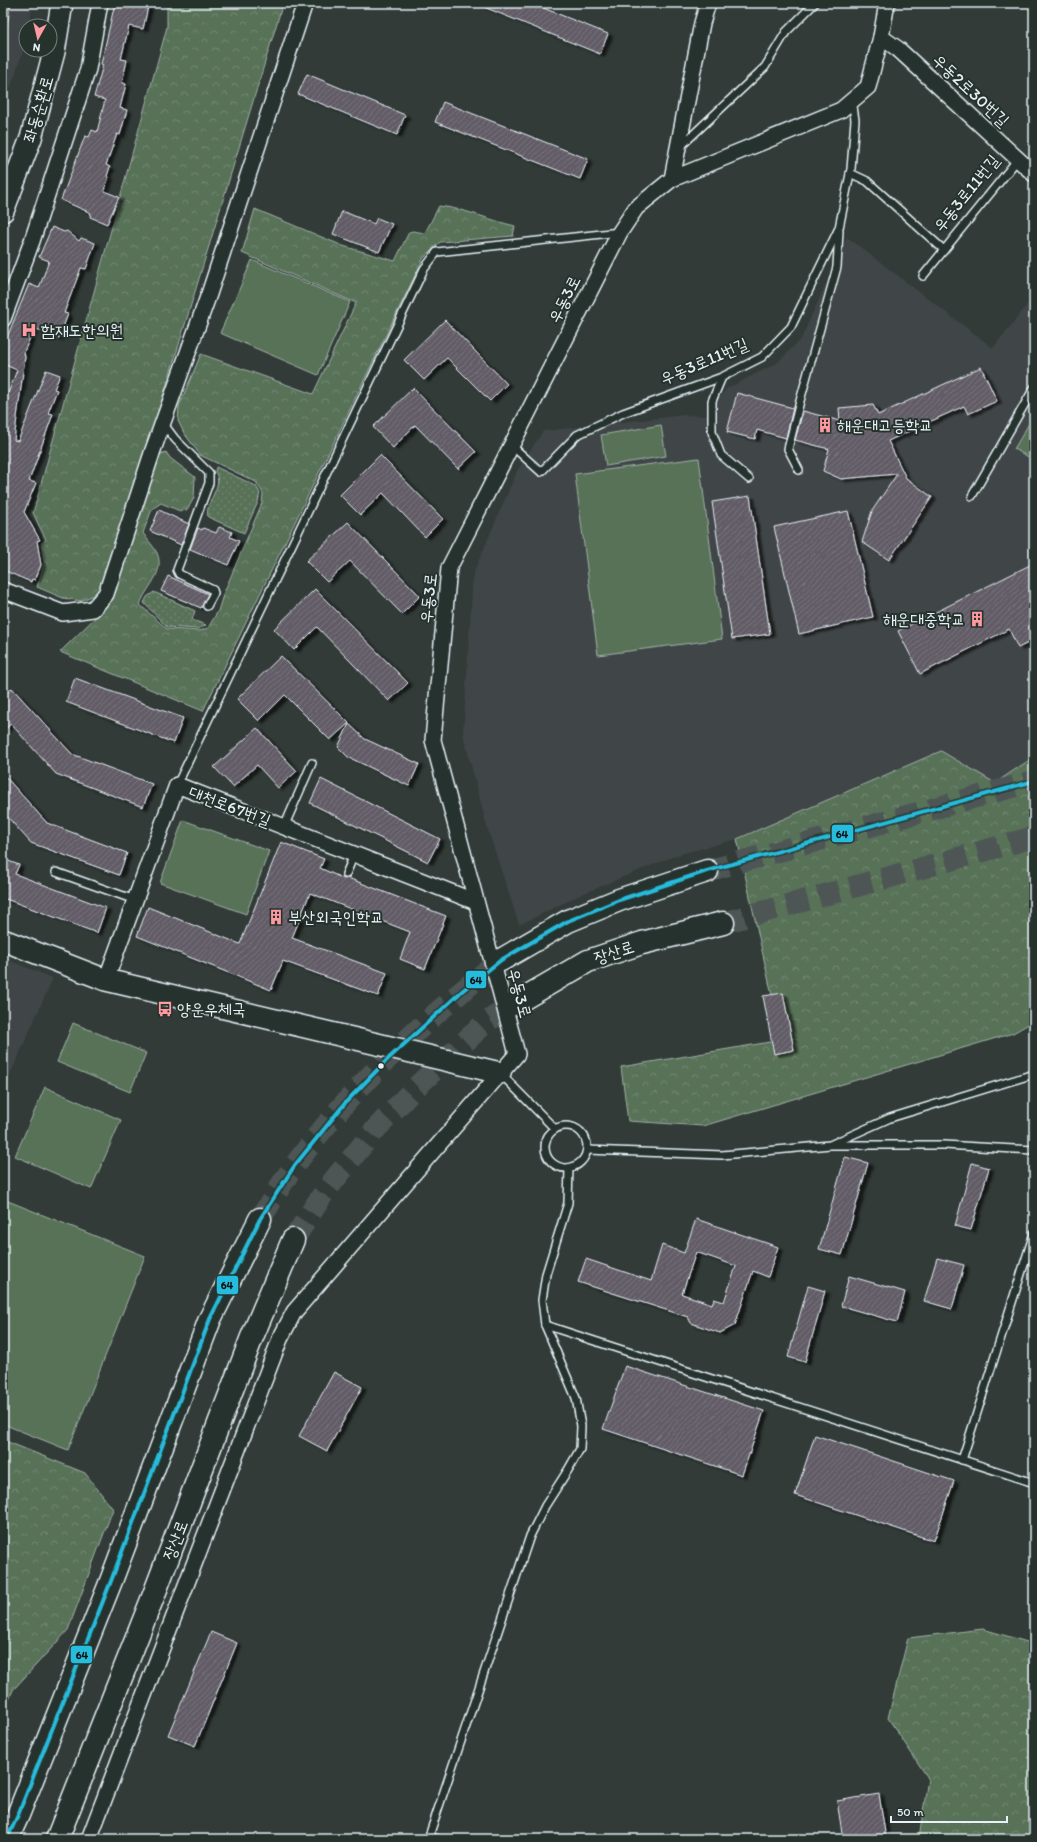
<svg xmlns="http://www.w3.org/2000/svg" width="1037" height="1842" font-family="Itim,'Poor Story',sans-serif">
  <style>
    .built { fill: #404546 }
    .grass { fill: url(#grass-dots); stroke: #a0b2a8 }
    .forest { fill: url(#forest-crowns); stroke: #a0b2a8 }
    .garden { fill: #597258; stroke: #a0b2a8 }
    .building { fill: url(#building-hatch); stroke: #e8f1f8; fill-rule: evenodd; filter: url(#shadow) }
    .lines { fill: none; stroke-linecap: round; stroke-linejoin: round }
    .highway-tunnel { stroke: #4d5655; stroke-width: 22; stroke-dasharray: 22 11; stroke-linecap: butt }
    .lane-casing { stroke: #e8f1f8; stroke-width: 10 }
    .street-casing { stroke: #e8f1f8; stroke-width: 18 }
    .secondary-casing { stroke: #e8f1f8; stroke-width: 24 }
    .highway-casing { stroke: #e8f1f8; stroke-width: 25 }
    .lane { stroke: #26332d; stroke-width: 7 }
    .street { stroke: #26332d; stroke-width: 15 }
    .secondary { stroke: #26332d; stroke-width: 21 }
    .highway { stroke: #26332d; stroke-width: 22 }
    .bus-1-casing { stroke: #26332d; stroke-width: 7 }
    .bus-1 { stroke: #26bcdd; stroke-width: 4 }
    .bus-dot { fill: #e8f1f8; stroke: #26332d; stroke-width: 1.5 }
    .labels { text-anchor: middle; dominant-baseline: central; stroke-width: 4; stroke-linejoin: round; paint-order: stroke }
    .street-label { font-size: 17px; fill: #e8f1f8; stroke: #26332d }
    .poi-label { font-size: 17px; fill: #e8f1f8; stroke: #26332d; text-anchor: start }
    .line-badge { stroke: #26332d; stroke-width: 1.5 }
    .pale-badge-label { font-size: 11px; text-anchor: middle; font-weight: bold; fill: #111 }
  </style>
  <defs>
    <pattern id="grass-dots" width="8" height="8" patternUnits="userSpaceOnUse"><rect width="8" height="8" fill="#597258"/><path d="M2 2h.1M6 6h.1" fill="none" stroke="#718771" stroke-width="1.8" stroke-linecap="round"/></pattern>
    <pattern id="forest-crowns" width="20" height="18" patternUnits="userSpaceOnUse"><rect width="20" height="18" fill="#597258"/><path d="M2 6a3 3 0 1 1 6 0M12 15a3 3 0 1 1 6 0" fill="none" stroke="#718771"/></pattern>
    <pattern id="building-hatch" width="6" height="6" patternUnits="userSpaceOnUse"><rect width="6" height="6" fill="#625c66"/><path d="M-1 1l2-2M0 6l6-6M5 7l2-2" fill="none" stroke="#78747d"/></pattern>
    <filter id="shadow"><feDropShadow dx="4.5" dy="2.5" stdDeviation="1" flood-color="#0009"/></filter>
  </defs>
  <rect width="100%" height="100%" fill="#323b38"/>
  <filter id="ink" filterUnits="userSpaceOnUse"><feTurbulence type="fractalNoise" baseFrequency=".025" numOctaves="2"/><feDisplacementMap in="SourceGraphic" scale="8" xChannelSelector="R" yChannelSelector="G"/><feConvolveMatrix kernelMatrix="1 2 1 2 8 2 1 2 1" color-interpolation-filters="sRGB"/></filter>
  <g filter="url(#ink)">
    <g class="built">
      <polygon points="3,3 33,3 29,26 26,26 26,43 3,109"/>
      <polygon points="847,237 993,348 1034,296 1034,757 995,784 941,751 737,839 677,855 582,894 519,925 487,827 463,734 473,574 517,471 543,431 684,415 707,416 726,389 777,363 801,339"/>
      <polygon points="3,958 53,978 3,1091"/>
    </g>
    <g class="grass">
      <path d="M216 467 256 486 260 493 258 502 244 533 208 517C204 502 225 486 215 472Z"/>
      <polygon points="154,592 195,611 192,620 206,625 198,629 167,627 144,603 147,597"/>
    </g>
    <g class="forest">
      <polygon points="167,3 283,3 109,574 98,593 81,601 63,598 37,587 44,563 41,543 46,540 33,513 167,27"/>
      <path d="M439 206C466 209 489 220 515 226L513 236 440 242 423 259 203 711 60 652 109 604 160 454 166 452 170 458 195 477 194 498 187 510 180 511 161 503 152 509 143 533C147 540 154 546 157 553 166 573 145 588 140 605L167 629 200 631 208 628 218 611 223 595 262 503 263 493 256 482 200 455 184 433 178 421 179 406 201 354 313 394 356 303 242 253 255 209 343 246 395 261 409 232 413 231 425 233Z"/>
      <polygon points="941,751 995,783 1034,757 1034,1021 1013,1033 703,1126 628,1121 621,1067 782,1040 737,839"/>
      <polygon points="3,1440 85,1473 113,1509 68,1630 13,1690 3,1714"/>
      <polygon points="983,1629 1034,1644 1034,1839 919,1839 928,1778 888,1718 908,1638"/>
    </g>
    <g class="garden">
      <polygon points="3,3 11,3 3,50"/>
      <polygon points="252,260 350,302 318,375 220,333"/>
      <polygon points="1034,415 1034,460 1014,449"/>
      <polygon points="661,425 666,456 606,466 601,435"/>
      <polygon points="699,458 722,639 598,655 575,474"/>
      <polygon points="183,820 269,851 246,914 160,883"/>
      <polygon points="73,1023 146,1053 130,1092 57,1062"/>
      <polygon points="45,1087 121,1120 91,1189 15,1156"/>
      <polygon points="3,1199 145,1256 68,1450 3,1424"/>
    </g>
    <g class="building">
      <polygon points="115,3 127,3 148,7 143,29 129,26 121,59 127,60 122,83 126,84 120,108 127,110 120,135 117,134 106,165 110,167 107,176 109,177 104,191 119,197 107,224 90,217 91,213 61,200 85,136 89,137 92,130 97,132 105,100 94,97 103,65 101,64"/>
      <polygon points="474,3 531,3 608,34 600,54"/>
      <polygon points="307,74 405,115 397,135 298,94"/>
      <polygon points="443,102 588,159 580,179 435,122"/>
      <polygon points="342,211 374,224 377,218 392,224 379,252 333,234"/>
      <polygon points="52,227 64,232 67,231 79,241 81,238 95,243 86,269 81,268 64,313 68,314 59,338 34,328 24,352 25,357 14,440 18,441 46,370 60,375 54,389 57,390 48,413 53,414 29,481 36,483 24,512 40,540 37,541 41,565 35,580 32,579 31,582 3,570 3,395 7,396 17,370 3,364 3,347 29,284 39,288 49,261 39,257"/>
      <polygon points="445,320 507,384 490,401 447,358 424,380 404,360"/>
      <polygon points="981,367 997,401 968,414 964,406 888,441 906,478 932,497 889,560 862,542 872,511 897,474 841,479 823,471 829,449 795,440 803,411 840,421 839,408 873,405 878,415"/>
      <polygon points="413,388 476,452 458,469 415,425 393,448 373,427"/>
      <polygon points="737,393 793,408 786,438 757,430 755,439 727,432"/>
      <polygon points="380,455 443,519 425,537 383,493 360,515 340,495"/>
      <polygon points="750,496 770,634 732,639 712,502"/>
      <polygon points="159,510 189,524 181,545 150,531"/>
      <polygon points="848,511 873,617 799,634 774,527"/>
      <polygon points="348,522 420,596 402,614 350,561 327,582 306,561"/>
      <polygon points="219,527 232,532 230,537 239,541 228,565 190,549 198,528 202,530 203,528 216,533"/>
      <polygon points="1034,563 1034,640 1018,648 1009,629 920,674 898,631"/>
      <polygon points="168,576 208,594 201,608 161,591"/>
      <polygon points="315,589 408,683 389,701 317,627 294,650 274,629"/>
      <polygon points="281,656 349,723 330,740 285,695 259,721 237,699"/>
      <polygon points="75,678 183,718 174,743 66,702"/>
      <polygon points="12,688 72,754 152,784 143,807 56,774 11,724 3,731 3,696"/>
      <polygon points="349,724 365,739 419,764 409,786 348,757 338,747"/>
      <polygon points="257,728 297,771 278,788 257,765 233,787 214,767"/>
      <polygon points="3,774 47,823 127,853 119,875 31,843 3,812"/>
      <polygon points="321,779 440,839 428,862 310,803"/>
      <polygon points="281,842 324,859 320,868 344,879 348,878 446,916 425,969 400,959 410,932 310,893 292,938 387,973 378,996 283,961 271,990 137,936 148,907 240,944"/>
      <polygon points="3,859 19,865 15,874 106,908 97,933 6,899 3,903"/>
      <polygon points="783,993 794,1050 774,1054 763,996"/>
      <polygon points="845,1157 868,1163 842,1255 819,1249"/>
      <polygon points="972,1163 989,1168 971,1230 955,1226"/>
      <path d="M696 1219 778 1247 768 1277 753 1271 735 1325 720 1333 691 1323 688 1317 578 1282 586 1259 651 1281 662 1245 684 1253ZM696 1252 736 1266 724 1302 714 1299 712 1304 682 1294Z"/>
      <polygon points="937,1258 964,1265 952,1309 924,1301"/>
      <polygon points="849,1276 905,1292 897,1322 841,1306"/>
      <polygon points="808,1286 825,1291 805,1362 788,1357"/>
      <polygon points="625,1366 764,1411 742,1475 603,1429"/>
      <polygon points="334,1372 362,1387 327,1451 299,1436"/>
      <polygon points="815,1435 954,1481 934,1541 795,1495"/>
      <polygon points="211,1632 237,1643 195,1746 168,1735"/>
      <polygon points="879,1794 886,1839 843,1839 837,1801"/>
    </g>
    <g class="lines">
      <g class="highway-tunnel">
        <polyline points="707,871 1034,781"/>
        <polyline points="723,923 1034,837"/>
        <path d="M260 1219C272 1201 282 1182 295 1165 351 1088 426 1018 501 960"/>
        <polyline points="293,1240 325,1191 374,1131 413,1090 485,1023 514,1004"/>
      </g>
      <defs>
        <g id="lane">
          <polyline points="681,146 765,67 786,32 815,3"/>
          <polyline points="850,173 867,181 944,250"/>
          <polyline points="923,276 1018,159"/>
          <polyline points="722,377 712,401 712,432 721,455 749,479"/>
          <polyline points="163,423 175,439 209,473 209,483 177,570 179,574 213,590 214,593 207,606"/>
          <polyline points="511,445 541,472 577,435 623,413 722,377 762,357 791,327 839,228 851,169 855,120 852,100"/>
          <polyline points="799,470 788,449 800,401 837,267 839,231"/>
          <polyline points="972,496 1034,388"/>
          <polyline points="177,785 424,269 437,252 620,232"/>
          <polyline points="284,827 312,763"/>
          <polyline points="56,872 135,900"/>
          <polyline points="346,874 354,855"/>
          <polyline points="501,1074 555,1129"/>
          <circle cx="566" cy="1147" r="21"/>
          <polyline points="832,1144 890,1118 1034,1074"/>
          <polyline points="587,1150 722,1155 830,1145 944,1145 1034,1150"/>
          <polyline points="545,1325 1034,1483"/>
          <polyline points="962,1460 1034,1233"/>
          <polyline points="429,1836 438,1839"/>
          <polyline points="428,1839 530,1536 545,1506 568,1470 580,1449 581,1426 576,1398 545,1325 542,1300 546,1274 568,1203 569,1168"/>
        </g>
        <g id="street">
          <polyline points="881,37 898,49 1034,174"/>
          <polyline points="672,179 702,23 708,3"/>
          <polyline points="3,319 32,241 88,69 100,3"/>
          <polyline points="3,590 63,613 93,609 106,594 153,450 209,294 305,3"/>
          <polyline points="106,980 177,785 476,902"/>
          <polyline points="89,1839 280,1339 294,1312 517,1054 433,740 449,568 620,232 636,208 672,179 841,110 868,87 881,37 887,3"/>
        </g>
        <g id="secondary">
          <polyline points="3,211 31,138 54,52 62,3"/>
          <polyline points="3,940 106,980 500,1073"/>
        </g>
        <g id="highway">
          <polyline points="501,960 568,921 619,900 707,871"/>
          <polyline points="514,1004 588,961 642,943 723,923"/>
          <polyline points="7,1839 18,1815 111,1581 210,1319 260,1219"/>
          <polyline points="57,1839 153,1597 252,1337 293,1240"/>
        </g>
      </defs>
      <use href="#lane" class="lane-casing"/>
      <use href="#street" class="street-casing"/>
      <use href="#secondary" class="secondary-casing"/>
      <use href="#highway" class="highway-casing"/>
      <use href="#lane" class="lane"/>
      <use href="#street" class="street"/>
      <use href="#secondary" class="secondary"/>
      <use href="#highway" class="highway"/>
      <defs>
        <polyline id="bus-1" points="7,1839 18,1815 111,1581 210,1319 260,1219 295,1165 346,1102 388,1059 462,991 501,960 568,921 619,900 707,871 1034,781"/>
      </defs>
      <use href="#bus-1" class="bus-1-casing"/>
      <use href="#bus-1" class="bus-1"/>
    </g>
  </g>
  <defs>
    <symbol id="hospital-bare" viewBox="-9 -9 18 18"><path d="M-5-5h3v3.5h4V-5h3V5h-3V1.5h-4V5h-3Z" fill="#ff9aa2" stroke="#26332d" stroke-width="2.5" paint-order="stroke"/></symbol>
    <symbol id="building-bare" viewBox="-9 -9 18 18"><path d="M-4-6H4V6H1V3H-1V6H-4ZM-2.5-4.3h1.7v1.8h-1.7ZM.8-4.3h1.7v1.8H.8ZM-2.5-1h1.7V.8h-1.7ZM.8-1h1.7V.8H.8Z" fill="#ff9aa2" stroke="#26332d" stroke-width="2.5" paint-order="stroke"/></symbol>
    <symbol id="bus-bare" viewBox="-9 -9 18 18"><path d="M-5-6H5V4H4V6H2V4H-2V6H-4V4H-5ZM-3.5-4V0h7V-4ZM-3.5 1.2v1.5H-2V1.2ZM2 1.2v1.5H3.5V1.2Z" fill="#ff9aa2" stroke="#26332d" stroke-width="2.5" paint-order="stroke"/></symbol>
  </defs>
  <g fill-rule="evenodd">
    <use href="#hospital-bare" x="18" y="319" width="22" height="22"/>
    <use href="#building-bare" x="814" y="414" width="22" height="22"/>
    <use href="#building-bare" x="966" y="608" width="22" height="22"/>
    <use href="#building-bare" x="265" y="906" width="22" height="22"/>
    <use href="#bus-bare" x="154" y="998" width="22" height="22"/>
  </g>
  <circle class="bus-dot" cx="381" cy="1066" r="3.5"/>
  <g class="labels">
    <g class="street-label">
      <text transform="translate(971 90) rotate(43)">우동2로30번길</text>
      <text transform="translate(38 109) rotate(-74)">좌동순환로</text>
      <text transform="translate(966 193) rotate(-51)">우동3로11번길</text>
      <text transform="translate(564 299) rotate(-63)">우동3로</text>
      <text transform="translate(704 361) rotate(-23)">우동3로11번길</text>
      <text transform="translate(428 598) rotate(-84)">우동3로</text>
      <text transform="translate(230 806) rotate(21)">대천로67번길</text>
      <text transform="translate(614 952) rotate(-18)">장산로</text>
      <text transform="translate(520 993) rotate(75)">우동3로</text>
      <text transform="translate(175 1540) rotate(-69)">장산로</text>
    </g>
    <g class="poi-label">
      <text x="41" y="330">함재도한의원</text>
      <text x="837" y="425">해운대고등학교</text>
      <text x="965" y="619" text-anchor="end">해운대중학교</text>
      <text x="288" y="917">부산외국인학교</text>
      <text x="177" y="1009">양운우체국</text>
    </g>
  </g>
  <g class="line-badge">
    <rect x="831" y="824" width="23" height="19" rx="4" fill="#26bcdd"/>
    <rect x="465" y="970" width="22" height="19" rx="4" fill="#26bcdd"/>
    <rect x="216" y="1275" width="23" height="20" rx="4" fill="#26bcdd"/>
    <rect x="70" y="1645" width="23" height="19" rx="4" fill="#26bcdd"/>
  </g>
  <g class="pale-badge-label">
    <text x="842" y="838">64</text>
    <text x="476" y="984">64</text>
    <text x="227" y="1289">64</text>
    <text x="82" y="1659">64</text>
  </g>
  <rect width="1037" height="1842" fill="none" stroke="#26332d" stroke-width="16"/>
  <rect x="8" y="8" width="1021" height="1826" fill="none" stroke="#e8f1f8" stroke-width="1.5" filter="url(#ink)"/>
  <g transform="translate(38 38) rotate(188)"><circle r="19" fill="#26332d" stroke="#747f7e"/>
  <path d="M0-3L7 15L0 10L-7 15Z" fill="#ff9aa2"/>
  <text y="-6" font-size="11" font-weight="bold" text-anchor="middle" fill="#e8f1f8">N</text>
  </g>
  <path d="M891 1816v6h116v-6" fill="none" stroke="#e8f1f8" stroke-width="2"/>
  <text x="897" y="1816" font-size="12" fill="#e8f1f8" stroke="#26332d" stroke-width="3" paint-order="stroke">50 m</text>
</svg>
